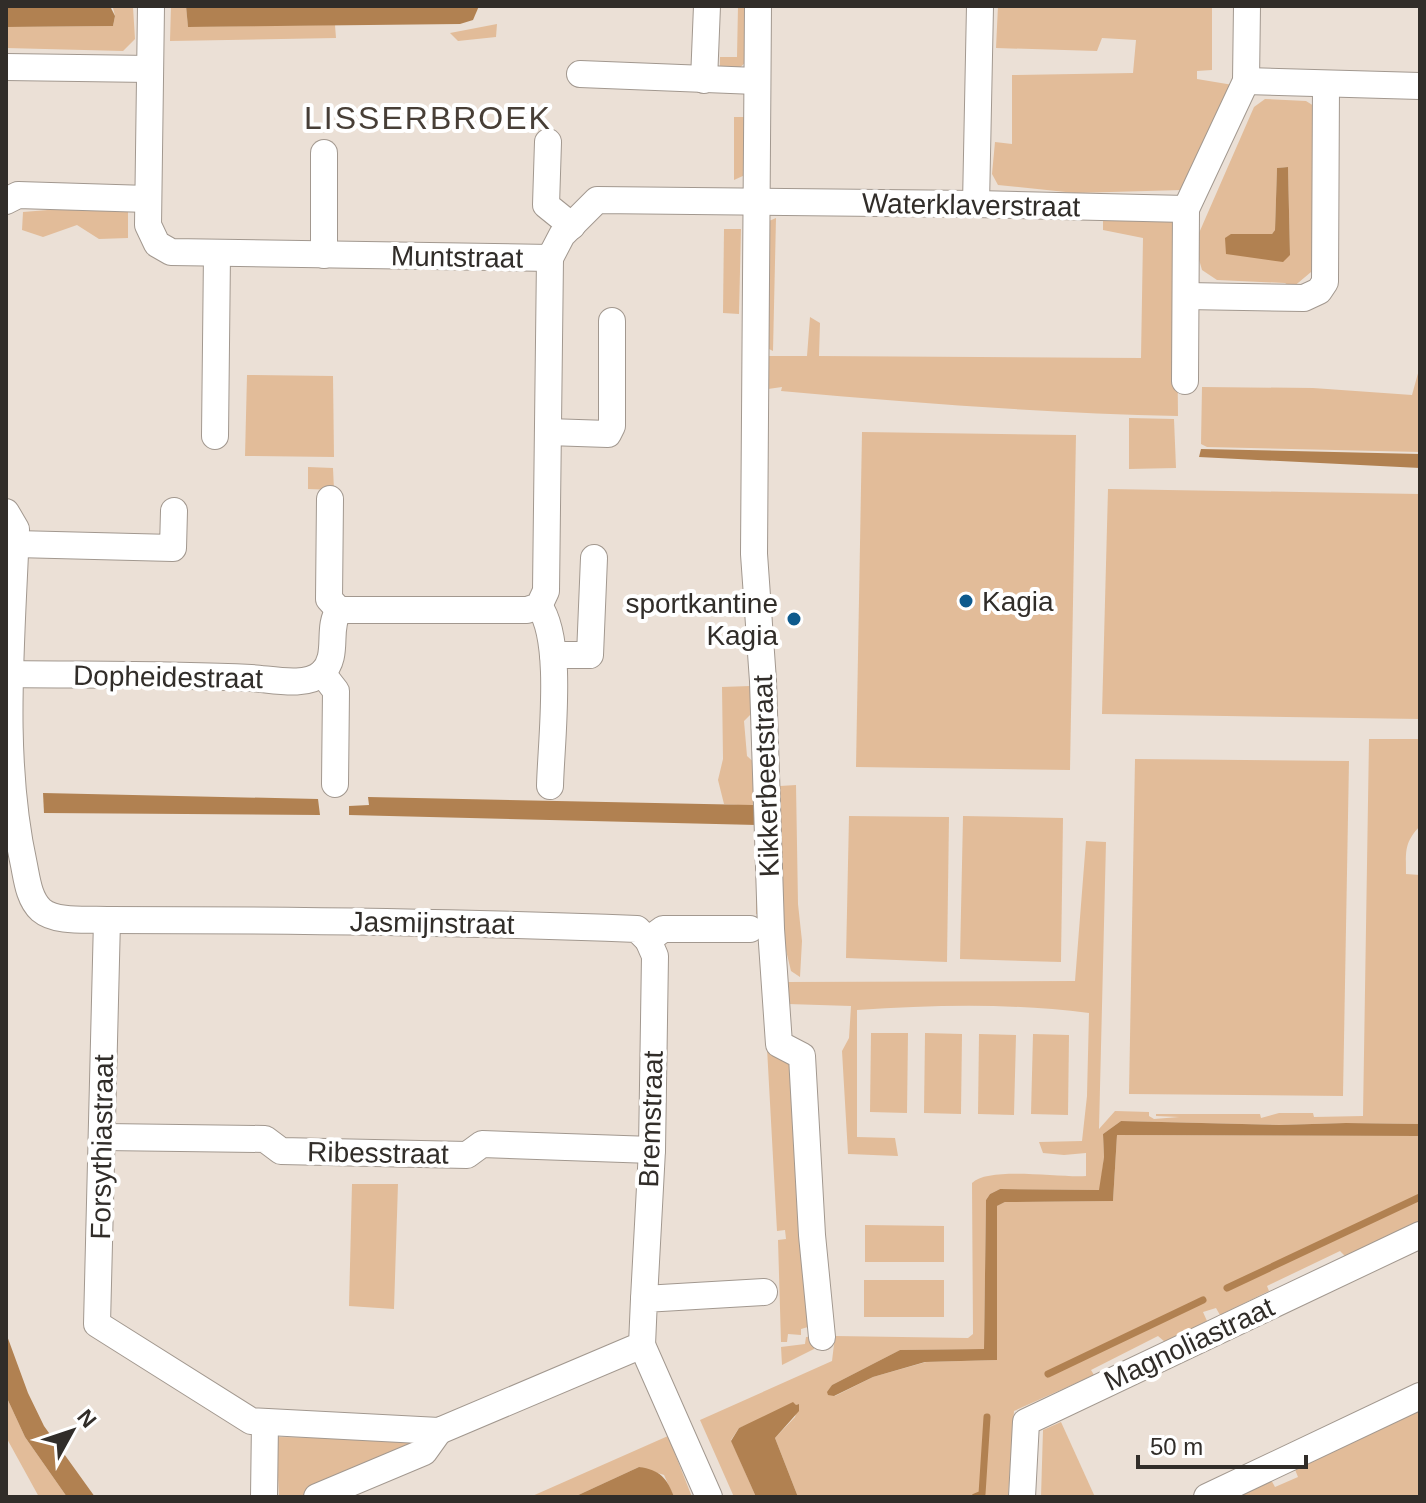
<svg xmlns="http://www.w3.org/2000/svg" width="1426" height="1503" font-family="Helvetica,sans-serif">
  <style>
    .green { fill: #e2bc99; fill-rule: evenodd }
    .water { fill: #b18151 }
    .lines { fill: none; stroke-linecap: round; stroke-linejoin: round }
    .stream { stroke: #b18151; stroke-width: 7 }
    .street-casing { stroke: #a2988f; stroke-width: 28 }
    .street { stroke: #fff; stroke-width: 26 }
    .poi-dot { fill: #0d5a8d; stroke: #fff; stroke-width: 3 }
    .labels { text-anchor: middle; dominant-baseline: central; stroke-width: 8; stroke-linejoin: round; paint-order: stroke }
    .street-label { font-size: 28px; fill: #312d29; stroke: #fff }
    .poi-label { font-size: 28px; fill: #312d29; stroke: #fff; text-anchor: start }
    .quarter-label { font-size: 32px; letter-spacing: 2px; fill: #473e36; stroke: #fff }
  </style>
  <rect width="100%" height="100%" fill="#ebe0d6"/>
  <g class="green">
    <polygon points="171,6 186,6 188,27 335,25 336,38 170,41"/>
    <polygon points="738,6 748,6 746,62 736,71 720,71 720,57 737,57"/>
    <polygon points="998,6 1212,6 1212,70 1197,71 1197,79 1233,85 1182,190 1075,193 998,185 992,174 995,142 1012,144 1012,75 1133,73 1136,40 1102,38 1097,51 996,48"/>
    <polygon points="133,7 135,39 123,51 6,48 6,27 113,26 115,16 113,8"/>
    <polygon points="497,24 496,37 458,41 450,33"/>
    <path d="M1265 99 1306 101 1314 106 1312 261 1317 267 1292 288 1285 283 1217 280 1202 270 1198 256 1199 233 1254 107ZM1288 167V168L1290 255 1231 234H1272L1275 230 1277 168Z"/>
    <polygon points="734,117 745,117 745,175 734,180"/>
    <polygon points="85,207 128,208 128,238 99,239 77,225 43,237 22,230 23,212"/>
    <polygon points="776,218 773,351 769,349 769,221"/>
    <path d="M1176 218 1178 416C1046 413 913 403 781 391L782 387 768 389 767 356H807L810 317 820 323 819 356 1141 358 1143 238 1103 230V219Z"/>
    <polygon points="724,229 741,229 739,314 723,313"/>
    <polygon points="1420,366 1420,452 1207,447 1201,444 1202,387 1313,388 1412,395"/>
    <polygon points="247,375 333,376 334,457 245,456"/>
    <polygon points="1129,418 1174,419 1176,468 1129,469"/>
    <polygon points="862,432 1076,435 1070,770 856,767"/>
    <polygon points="308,467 333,468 334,490 308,489"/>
    <polygon points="1108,489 1420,494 1420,719 1102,714"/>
    <polygon points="750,686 754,711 744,721 747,756 758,766 765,914 756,914 756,825 753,806 724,804 718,780 723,759 722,687"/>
    <path d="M1369 739H1420V826C1404 843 1406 851 1406 874L1420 875V1124L1346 1123 1279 1125 1121 1121 1103 1134 1104 1157 1100 1190 1000 1189 990 1194 986 1200 984 1349 900 1350 832 1385 828 1392 835 1396 873 1377 926 1362 997 1360V1206L1005 1202 1113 1201 1117 1135 1420 1136V1222L1346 1257 1340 1251 1267 1286 1269 1291 1220 1315 1216 1308 1203 1312 1207 1321 1165 1342 1158 1336 1091 1370 1094 1375 1014 1411 1008 1497H798L775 1438 795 1417 799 1404 739 1428 731 1440 756 1497H734L700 1420 832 1361 835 1336 968 1338 973 1334 972 1183C989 1166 1060 1178 1086 1176V1153L1064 1155 1043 1153 1039 1142 1082 1141 1087 1096 1089 1013C1011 1003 935 1005 857 1010V1137L895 1138 898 1156 848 1154 842 1051 849 1038 851 1006 788 1004 786 982 1075 981 1086 841 1106 842 1099 1129 1115 1111 1149 1112V1116L1154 1119 1179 1117 1156 1116V1114H1260L1261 1118 1279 1113H1313L1314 1117 1363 1116Z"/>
    <polygon points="1135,759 1349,761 1343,1096 1129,1094"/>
    <polygon points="796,785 798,904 802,941 800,977 791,971 784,942 780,786"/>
    <polygon points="849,816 949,817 947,962 846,958"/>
    <polygon points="963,816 1063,818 1061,962 960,959"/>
    <polygon points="871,1033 908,1033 907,1113 870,1112"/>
    <polygon points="925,1033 962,1034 961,1114 924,1113"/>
    <polygon points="979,1034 1016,1035 1014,1115 978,1114"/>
    <polygon points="1033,1034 1069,1035 1068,1115 1031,1114"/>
    <polygon points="767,1048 792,1062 808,1327 801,1329 801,1335 788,1334 787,1342 781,1342 778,1240 786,1239 785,1230 777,1231"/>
    <polygon points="352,1184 398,1184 394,1309 349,1306"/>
    <polygon points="865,1225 944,1226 944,1262 865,1262"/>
    <rect x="864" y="1280" width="80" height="37"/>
    <polygon points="817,1336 814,1349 782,1365 781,1347 805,1344 806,1337"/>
    <polygon points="6,1396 25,1437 67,1497 39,1497 6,1437"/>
    <polygon points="1420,1408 1420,1497 1230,1497 1270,1478 1275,1487 1298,1477 1294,1467"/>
    <polygon points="1061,1422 1095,1497 1041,1497 1043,1430"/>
    <polygon points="668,1436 692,1497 674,1497 664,1475 639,1467 574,1497 530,1497"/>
    <polygon points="276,1437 420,1439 417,1447 300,1497 279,1497"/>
  </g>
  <g class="water">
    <polygon points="6,6 110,6 115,16 113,26 6,27"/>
    <polygon points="186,6 479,6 473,20 460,24 188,27"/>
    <polygon points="1288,167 1290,255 1283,262 1226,254 1225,238 1231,234 1272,234 1275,230 1277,168"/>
    <polygon points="1201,449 1420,454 1420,468 1199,457"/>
    <polygon points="43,793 318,799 320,815 44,813"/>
    <polygon points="368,797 753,805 757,825 349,815 349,806 369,805"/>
    <polygon points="1121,1121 1279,1125 1346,1123 1420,1124 1420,1136 1117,1135 1113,1201 1005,1202 997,1206 997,1360 925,1362 873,1377 834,1396 828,1395 827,1392 832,1385 900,1350 984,1349 986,1200 990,1194 1000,1189 1099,1190 1104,1157 1103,1134"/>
    <polygon points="6,1333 28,1393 44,1426 95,1497 67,1497 25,1437 6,1396"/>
    <polygon points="793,1402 796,1405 799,1404 799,1411 775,1438 798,1497 756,1497 731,1441 739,1428"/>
    <path d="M639 1467C660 1470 667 1478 674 1497H574Z"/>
  </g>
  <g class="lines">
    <g class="stream">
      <polyline points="1227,1288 1420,1197"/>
      <polyline points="1048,1374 1203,1300"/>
      <polyline points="975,1497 982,1494 987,1417"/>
    </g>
    <defs>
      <g id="street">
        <polyline points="151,6 148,225 157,244 171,252 550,258 562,235 597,200 976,204 1186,209"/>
        <polyline points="758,6 754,554 763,681 771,929 779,1044 802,1056 812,1235 822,1337"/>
        <polyline points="6,67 150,69"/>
        <polyline points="580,74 756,81"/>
        <polyline points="704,80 707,6"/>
        <polyline points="1246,81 1420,86"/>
        <polyline points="548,142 546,205 572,226"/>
        <polyline points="324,153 324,255"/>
        <polyline points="6,201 18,195 148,199"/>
        <polyline points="976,204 980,6"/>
        <polyline points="1186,296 1304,298 1319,291 1325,282 1326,84"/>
        <polyline points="1185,381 1186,209 1246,81 1247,6"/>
        <polyline points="548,432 608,434 612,426 612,321"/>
        <polyline points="215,436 217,253"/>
        <polyline points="330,499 329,599 339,610"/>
        <path d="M6 512 16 529C12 640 0 756 24 865 27 880 29 899 41 910 56 923 88 919 107 920L97 1324 251 1421 439 1431 642 1345 644 1299 764 1292"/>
        <polyline points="16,544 173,548 174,511"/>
        <path d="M539 606C564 640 551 741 550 786"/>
        <polyline points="553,655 590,655 594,558"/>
        <polyline points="322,673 336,691 335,784"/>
        <path d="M11 674C91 675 171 674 251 678 271 679 306 688 322 673 340 656 326 628 339 610H527L539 606 546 591 550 258"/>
        <path d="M107 920C284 920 460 922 637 929L648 940 663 929H750"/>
        <polyline points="104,1137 265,1139 281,1151 467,1155 482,1144 652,1150"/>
        <polyline points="644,1299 652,1150 655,956 648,940"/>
        <polyline points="642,1345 709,1497"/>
        <polyline points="264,1497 265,1422"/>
        <polyline points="317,1497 424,1452 439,1431"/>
        <polyline points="1022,1497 1026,1422 1420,1235"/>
        <polyline points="1207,1497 1420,1396"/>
      </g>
    </defs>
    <use href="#street" class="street-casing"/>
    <use href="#street" class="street"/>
  </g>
  <g class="poi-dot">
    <circle cx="966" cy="601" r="8"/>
    <circle cx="794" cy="619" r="8"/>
  </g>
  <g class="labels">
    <g class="street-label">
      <text transform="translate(971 205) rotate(1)">Waterklaverstraat</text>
      <text transform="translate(457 257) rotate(1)">Muntstraat</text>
      <text transform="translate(168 677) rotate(1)">Dopheidestraat</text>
      <text transform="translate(766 776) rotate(-92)">Kikkerbeetstraat</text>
      <text transform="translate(432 923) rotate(1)">Jasmijnstraat</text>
      <text transform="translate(651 1119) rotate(-88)">Bremstraat</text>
      <text transform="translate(102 1147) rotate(-89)">Forsythiastraat</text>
      <text transform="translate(378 1153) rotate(1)">Ribesstraat</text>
      <text transform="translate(1189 1344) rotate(-25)">Magnoliastraat</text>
    </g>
    <g class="poi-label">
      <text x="982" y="601">Kagia</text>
      <text x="778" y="603" text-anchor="end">sportkantine<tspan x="778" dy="32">Kagia</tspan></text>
    </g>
    <g class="quarter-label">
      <text x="428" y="118">LISSERBROEK</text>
    </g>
  </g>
  <rect width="1426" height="1503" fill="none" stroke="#312d29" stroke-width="16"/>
  <g transform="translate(72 1431) rotate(50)" stroke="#ffffff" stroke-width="6" paint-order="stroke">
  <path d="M0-6L14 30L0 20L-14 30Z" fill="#312d29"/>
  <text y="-12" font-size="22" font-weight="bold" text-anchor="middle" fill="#312d29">N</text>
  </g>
  <path d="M1138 1455v12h168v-12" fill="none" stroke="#312d29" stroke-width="4"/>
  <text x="1150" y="1455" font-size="24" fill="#312d29" stroke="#ffffff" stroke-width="6" paint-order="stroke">50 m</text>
</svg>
